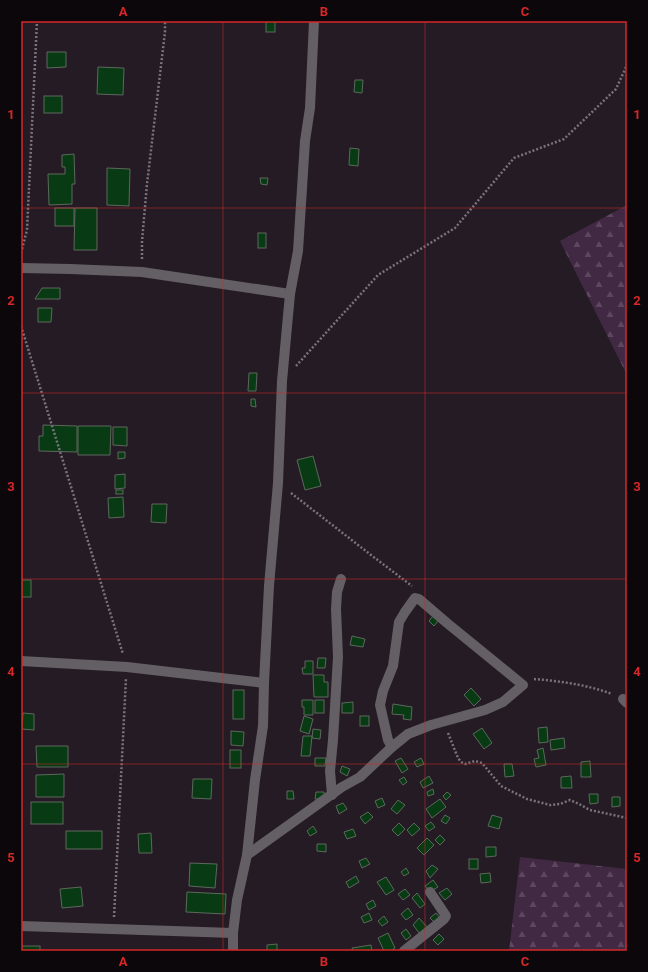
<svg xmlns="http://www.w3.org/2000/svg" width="648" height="972" font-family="Roboto,sans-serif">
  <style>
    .forest { fill: url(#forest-firs) }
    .building { fill: #083b13; stroke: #5d685d }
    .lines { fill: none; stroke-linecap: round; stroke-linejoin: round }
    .path { stroke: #7b737b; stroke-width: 2.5; stroke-dasharray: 2 2; stroke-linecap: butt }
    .minor { stroke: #645f64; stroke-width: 10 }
    .grid { fill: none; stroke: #d62828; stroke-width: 1; stroke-opacity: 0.55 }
    .neatline { fill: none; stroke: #d62828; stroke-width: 1.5 }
    .grid-label { font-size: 13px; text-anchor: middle; font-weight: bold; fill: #d62828 }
  </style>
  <defs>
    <pattern id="forest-firs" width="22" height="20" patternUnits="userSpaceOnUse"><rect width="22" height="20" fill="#422943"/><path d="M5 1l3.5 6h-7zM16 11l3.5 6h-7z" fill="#5d475e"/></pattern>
  </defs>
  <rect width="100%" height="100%" fill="#241b24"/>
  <g class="forest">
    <polygon points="627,205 627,375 560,241"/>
    <polygon points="520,857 627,869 627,951 509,951"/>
  </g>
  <g class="building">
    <rect x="266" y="21" width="9" height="11"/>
    <polygon points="47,52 66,52 66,67 47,68"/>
    <polygon points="98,67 124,68 123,95 97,94"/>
    <polygon points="355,80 363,80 362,93 354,92"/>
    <rect x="44" y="96" width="18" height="17"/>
    <polygon points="350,148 359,149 358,166 349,165"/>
    <polygon points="74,154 75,184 72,184 72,204 49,205 48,174 65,174 65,167 62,167 62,155"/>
    <polygon points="107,168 130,169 129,206 107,205"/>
    <polygon points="260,178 268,178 267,185 261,184"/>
    <rect x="55" y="208" width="19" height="18"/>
    <polygon points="75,208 97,208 97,250 74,250"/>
    <rect x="258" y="233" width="8" height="15"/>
    <polygon points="42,288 60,288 60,299 35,299"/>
    <polygon points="38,308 52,308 51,322 38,322"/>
    <polygon points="249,373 257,373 256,391 248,391"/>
    <polygon points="251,399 255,399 256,407 251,406"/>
    <polygon points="43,425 77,426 77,452 39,451 39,436 43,436"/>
    <polygon points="78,426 111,426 110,455 78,455"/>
    <polygon points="113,427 127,427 127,446 113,445"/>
    <polygon points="118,452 125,452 125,458 118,459"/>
    <polygon points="313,456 321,486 305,490 297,460"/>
    <polygon points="125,474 125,488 115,489 115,475"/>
    <rect x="116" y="490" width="7" height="4"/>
    <polygon points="123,497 124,517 109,518 108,498"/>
    <polygon points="152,504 167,504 166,523 151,522"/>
    <rect x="22" y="580" width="9" height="17"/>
    <polygon points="433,616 438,621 434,626 429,621"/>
    <polygon points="352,636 365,639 363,647 350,645"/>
    <polygon points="318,658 326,658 325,668 317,668"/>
    <polygon points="305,661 313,661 313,674 303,674 302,668 305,668"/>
    <polygon points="313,675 324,675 324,682 328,682 328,697 314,697"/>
    <polygon points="471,688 481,699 474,706 464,695"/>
    <rect x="233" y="690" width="11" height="29"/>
    <polygon points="302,700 313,700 313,715 304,715 304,707 302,707"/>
    <rect x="315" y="700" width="9" height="13"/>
    <polygon points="353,702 353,713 342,713 342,703"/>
    <polygon points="393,704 412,707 411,720 403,719 404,715 392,714"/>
    <polygon points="23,713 34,714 34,730 22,729"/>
    <polygon points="304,716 313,719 309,734 300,731"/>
    <rect x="360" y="716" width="9" height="10"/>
    <polygon points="547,727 548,742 539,743 538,728"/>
    <polygon points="482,728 492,743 484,749 473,734"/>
    <polygon points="313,729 321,730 320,739 312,738"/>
    <polygon points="231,731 244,732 243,746 231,745"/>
    <polygon points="303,736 312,736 310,756 301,756"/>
    <polygon points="564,738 565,748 551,750 550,740"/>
    <polygon points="36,746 68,746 68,767 37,767"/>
    <polygon points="543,748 546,765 536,767 534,759 539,758 537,750"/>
    <rect x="230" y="750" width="11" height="18"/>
    <polygon points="315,758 326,758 325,766 315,766"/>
    <polygon points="401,758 408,769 402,773 395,761"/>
    <polygon points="421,758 424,764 417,767 414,762"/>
    <polygon points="590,761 591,777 581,777 581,762"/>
    <polygon points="504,764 512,764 514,776 505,777"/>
    <polygon points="342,766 350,769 347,776 340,772"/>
    <polygon points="64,774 64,797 36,797 36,775"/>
    <polygon points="429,776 433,783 423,788 420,782"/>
    <polygon points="571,776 572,788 561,788 561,777"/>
    <polygon points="404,777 407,782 403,785 399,780"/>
    <polygon points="193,779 212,779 211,799 192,798"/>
    <polygon points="433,789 434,794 428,796 427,792"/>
    <polygon points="287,791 293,791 294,799 287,799"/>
    <polygon points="316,792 324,792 324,799 315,799"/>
    <polygon points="447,792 451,795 446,800 443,796"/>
    <polygon points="589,794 598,794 598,803 590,804"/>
    <polygon points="612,797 620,797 620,806 612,807"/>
    <polygon points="382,798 385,805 378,808 375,801"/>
    <polygon points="440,799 446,807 432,818 426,809"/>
    <polygon points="398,800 405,805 397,814 391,809"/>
    <rect x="31" y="802" width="32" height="22"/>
    <polygon points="343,803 347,809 339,814 336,806"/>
    <polygon points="368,812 373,817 365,824 360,817"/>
    <polygon points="445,815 450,818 446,824 441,821"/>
    <polygon points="492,815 502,818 499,829 488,826"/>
    <polygon points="431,822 435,827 429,831 425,826"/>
    <polygon points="399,823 405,829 398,836 392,830"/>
    <polygon points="414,823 420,829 412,836 407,830"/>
    <polygon points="313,826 317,832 310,836 307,831"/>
    <polygon points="353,829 356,836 347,839 344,832"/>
    <rect x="66" y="831" width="36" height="18"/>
    <polygon points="151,833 152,853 139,853 138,834"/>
    <polygon points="440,835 445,840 440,845 435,840"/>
    <polygon points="427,838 434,845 424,855 417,848"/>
    <polygon points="317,844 326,844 326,852 317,851"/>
    <polygon points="486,847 496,847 496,856 486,857"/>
    <polygon points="366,858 370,864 362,868 359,861"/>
    <rect x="469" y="859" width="9" height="10"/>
    <polygon points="190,863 217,864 215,888 189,886"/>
    <polygon points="432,865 438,869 430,878 426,871"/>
    <polygon points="406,868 409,873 404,876 401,872"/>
    <polygon points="490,873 491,882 481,883 480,874"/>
    <polygon points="356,876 359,882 349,888 346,882"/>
    <polygon points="386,877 394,890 386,895 377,882"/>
    <polygon points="433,880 438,887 430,892 425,886"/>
    <polygon points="81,887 83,906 62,908 60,889"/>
    <polygon points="447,888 452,894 445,900 439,893"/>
    <polygon points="405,889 410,895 403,900 398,894"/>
    <polygon points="187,892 226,894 225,914 186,912"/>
    <polygon points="417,893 425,904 420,908 412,898"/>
    <polygon points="373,900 376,906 369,910 366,904"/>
    <polygon points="408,908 413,915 406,920 401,914"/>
    <polygon points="369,913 372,920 364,923 361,917"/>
    <polygon points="436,913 440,918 435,923 430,918"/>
    <polygon points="384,916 388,922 382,926 378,921"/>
    <polygon points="419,918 427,927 420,934 413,925"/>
    <polygon points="406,929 411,936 406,940 401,933"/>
    <polygon points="388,933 395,948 390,951 384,951 378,938"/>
    <polygon points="439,934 444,939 438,945 433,940"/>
    <polygon points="277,944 277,951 267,951 267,945"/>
    <polygon points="371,945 372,951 353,951 352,948"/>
    <rect x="21" y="946" width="19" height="5"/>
  </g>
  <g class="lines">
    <g class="path">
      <polyline points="21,253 27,230 37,21"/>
      <polyline points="142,259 142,241 147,184 165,32 165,21"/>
      <polyline points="21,326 123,654"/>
      <polyline points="296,366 378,275 455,228 514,158 564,139 616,89 627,65"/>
      <polyline points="291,493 371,555 412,586"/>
      <path d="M534 679C560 681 588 685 612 694"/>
      <polyline points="448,733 458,758 461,762 465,764 475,761 482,763 501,786 527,799 550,805 560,804 570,800 579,804 590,810 627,818"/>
      <polyline points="114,917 126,678"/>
    </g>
    <g class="minor">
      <polyline points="21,268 70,269 142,272 290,294"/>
      <polyline points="21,661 127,667 264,683"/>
      <polyline points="623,699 627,703"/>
      <polyline points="332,795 330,771 333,740 338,657 336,609 337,592 341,579"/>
      <polyline points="247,855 342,787 360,777 392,747 408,734 431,725 485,710 503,702 523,685 447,623 419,599 415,598 405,612 399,622 393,666 383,691 380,705 388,740 392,747"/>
      <polyline points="21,926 233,933"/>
      <polyline points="233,951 233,933 237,900 247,855 255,780 263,726 264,683 269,586 278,483 282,381 290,294 298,251 305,141 310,108 314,21"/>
      <polyline points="404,951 444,919 446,916 430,892"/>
    </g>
  </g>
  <path class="grid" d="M223 21V951M425 21V951M21 208H627M21 393H627M21 579H627M21 764H627"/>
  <rect width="648" height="972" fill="none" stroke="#0b070b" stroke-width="44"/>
  <rect x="22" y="22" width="604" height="928" class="neatline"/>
  <g class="grid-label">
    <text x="123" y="16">A</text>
    <text x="324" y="16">B</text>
    <text x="525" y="16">C</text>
    <text x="11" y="119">1</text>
    <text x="637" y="119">1</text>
    <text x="11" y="305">2</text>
    <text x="637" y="305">2</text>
    <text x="11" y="491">3</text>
    <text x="637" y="491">3</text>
    <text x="11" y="676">4</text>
    <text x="637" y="676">4</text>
    <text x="11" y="862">5</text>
    <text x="637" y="862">5</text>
    <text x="123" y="966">A</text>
    <text x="324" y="966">B</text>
    <text x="525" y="966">C</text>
  </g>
</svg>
